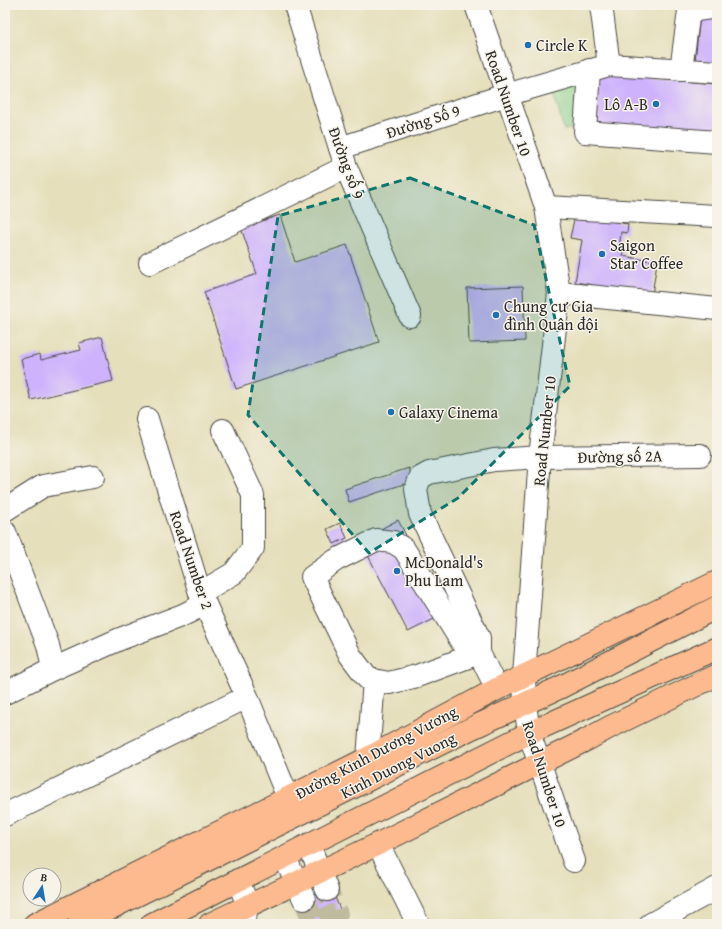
<svg xmlns="http://www.w3.org/2000/svg" width="722" height="929" font-family="'Gentium Book Plus',serif">
  <style>
    .green { fill: #89ce89; stroke: #5a7c5a }
    .building { fill: #ceb2fc }
    .lines { fill: none; stroke-linecap: round; stroke-linejoin: round }
    .minor-tunnel { stroke: #c0bb9e; stroke-width: 22; stroke-dasharray: 22 11; stroke-linecap: butt }
    .minor-casing { stroke: #474641; stroke-width: 24 }
    .major-casing { stroke: #474641; stroke-width: 24 }
    .minor { stroke: #fff; stroke-width: 22 }
    .major { stroke: #fcba8e; stroke-width: 22 }
    .marked { fill: #0f766e; fill-opacity: 0.2; stroke: #0f766e; stroke-width: 3; stroke-dasharray: 8 5; stroke-linejoin: round }
    .poi-dot { fill: #1f6fb2; stroke: #f7f3e8; stroke-width: 1.5 }
    .labels { text-anchor: middle; dominant-baseline: central; stroke-width: 3; stroke-linejoin: round; paint-order: stroke }
    .poi-label { font-size: 16px; fill: #2b2b2b; stroke: #f7f3e8; text-anchor: start }
    .street-label { font-size: 16px; fill: #2b2b2b; stroke: #f7f3e8 }
  </style>
  <rect width="100%" height="100%" fill="#f7f3e8"/>
  <filter id="ink" filterUnits="userSpaceOnUse"><feTurbulence type="fractalNoise" baseFrequency=".025" numOctaves="2"/><feDisplacementMap in="SourceGraphic" scale="8" xChannelSelector="R" yChannelSelector="G"/><feConvolveMatrix kernelMatrix="1 2 1 2 8 2 1 2 1" color-interpolation-filters="sRGB"/></filter>
  <filter id="wash" filterUnits="userSpaceOnUse"><feTurbulence type="fractalNoise" baseFrequency=".012" numOctaves="4" result="noise"/><feDisplacementMap in="SourceGraphic" scale="16" xChannelSelector="R" yChannelSelector="G"/><feGaussianBlur stdDeviation="0.9" result="paint"/><feColorMatrix in="noise" values="0 0 0 0 0 0 0 0 0 0 0 0 0 0 0 0 0 1.4 0 .05"/><feComposite in="paint" operator="in"/></filter>
  <g filter="url(#wash)">
    <rect width="100%" height="100%" fill="#e5dfbb"/>
    <polygon class="green" points="584,77 580,127 564,130 552,86"/>
    <g id="blocks">
      <g class="building">
        <polygon points="700,15 717,16 717,63 695,61"/>
        <polygon points="597,74 717,84 717,135 593,124"/>
        <polygon points="280,215 295,262 347,245 379,342 236,389 204,292 257,274 241,228"/>
        <polygon points="575,215 628,224 627,233 621,232 619,251 624,252 623,256 657,262 652,295 575,282 582,240 570,238"/>
        <polygon points="523,286 525,341 469,343 467,288"/>
        <polygon points="102,337 113,381 31,400 21,359 40,354 41,360 81,350 79,343"/>
        <polygon points="409,468 413,481 349,502 345,489"/>
        <polygon points="398,520 446,613 408,632 360,540"/>
        <polygon points="340,523 347,538 334,544 327,529"/>
        <polygon points="331,888 346,923 305,924 296,903"/>
      </g>
    </g>
  </g>
  <g filter="url(#ink)">
    <use href="#blocks" fill-opacity="0" stroke="#474641" stroke-width="1"/>
    <g class="lines">
      <polyline class="minor-tunnel" points="304,899 314,923 337,914 327,890"/>
      <defs>
        <g id="minor">
          <polyline points="295,5 346,167 410,316"/>
          <polyline points="476,5 546,207 559,293 540,457 524,676 525,704 529,733 574,861"/>
          <polyline points="601,5 609,65"/>
          <polyline points="589,70 585,132 717,142"/>
          <polyline points="681,70 689,11 717,7"/>
          <polyline points="340,148 506,95 609,65 717,72"/>
          <polyline points="546,207 717,216"/>
          <polyline points="150,263 346,167"/>
          <polyline points="559,293 717,309"/>
          <polyline points="147,419 200,593 247,697 295,815"/>
          <polyline points="5,510 43,486 93,477"/>
          <polyline points="5,532 48,645 53,669 5,693"/>
          <polygon points="376,540 393,542 404,549 461,641 479,653 417,676 389,683 368,679 350,655 312,577 336,560"/>
          <polyline points="200,593 234,573 253,548 253,495 223,430"/>
          <polyline points="53,669 120,639 183,615 205,604"/>
          <polyline points="497,689 479,653 479,638 420,514 416,489 420,478 429,473 494,460 540,457 700,455"/>
          <polyline points="368,758 374,680"/>
          <polyline points="5,815 247,697"/>
          <polyline points="378,844 418,924"/>
          <polyline points="309,845 327,890"/>
          <polyline points="285,858 304,899"/>
          <polyline points="238,880 248,906 242,924"/>
          <polyline points="651,924 717,888"/>
        </g>
        <g id="major">
          <polyline points="35,924 368,758 497,689 717,582"/>
          <polyline points="79,924 472,728 561,687 717,607"/>
          <polyline points="152,924 529,733 717,648"/>
          <polyline points="210,924 378,844 588,739 610,727 717,675"/>
        </g>
      </defs>
      <use href="#minor" class="minor-casing"/>
      <use href="#major" class="major-casing"/>
      <use href="#minor" class="minor"/>
      <use href="#major" class="major"/>
    </g>
  </g>
  <path class="marked" d="M410 178 534 225 570 386 458 498 369 553 248 415 278 216Z"/>
  <g class="poi-dot">
    <circle cx="528" cy="45" r="4"/>
    <circle cx="656" cy="104" r="4"/>
    <circle cx="602" cy="254" r="4"/>
    <circle cx="496" cy="315" r="4"/>
    <circle cx="391" cy="412" r="4"/>
    <circle cx="397" cy="571" r="4"/>
  </g>
  <g class="labels">
    <g class="poi-label">
      <text x="536" y="45">Circle K</text>
      <text x="648" y="104" text-anchor="end">Lô A-B</text>
      <text x="610" y="245">Saigon<tspan x="610" dy="18">Star Coffee</tspan></text>
      <text x="504" y="306">Chung cư Gia<tspan x="504" dy="18">đình Quân đội</tspan></text>
      <text x="399" y="412">Galaxy Cinema</text>
      <text x="405" y="562">McDonald's<tspan x="405" dy="18">Phu Lam</tspan></text>
    </g>
    <g class="street-label">
      <text transform="translate(509 103) rotate(71)">Road Number 10</text>
      <text transform="translate(423 121) rotate(-18)">Đường Số 9</text>
      <text transform="translate(347 163) rotate(70)">Đường số 9</text>
      <text transform="translate(544 431) rotate(-84)">Road Number 10</text>
      <text transform="translate(620 456) rotate(-1)">Đường số 2A</text>
      <text transform="translate(192 560) rotate(71)">Road Number 2</text>
      <text transform="translate(376 752) rotate(-28)">Đường Kinh Dương Vương</text>
      <text transform="translate(398 765) rotate(-27)">Kinh Duong Vuong</text>
      <text transform="translate(545 774) rotate(72)">Road Number 10</text>
    </g>
  </g>
  <rect width="722" height="929" fill="none" stroke="#f7f3e8" stroke-width="20"/>
  <g transform="translate(42 887) rotate(12)"><circle r="19" fill="#f7f3e8" stroke="#a5a39c"/>
  <path d="M0-3L7 15L0 10L-7 15Z" fill="#1f6fb2"/>
  <text y="-6" font-size="11" font-weight="bold" text-anchor="middle" fill="#2b2b2b">B</text>
  </g>
</svg>
